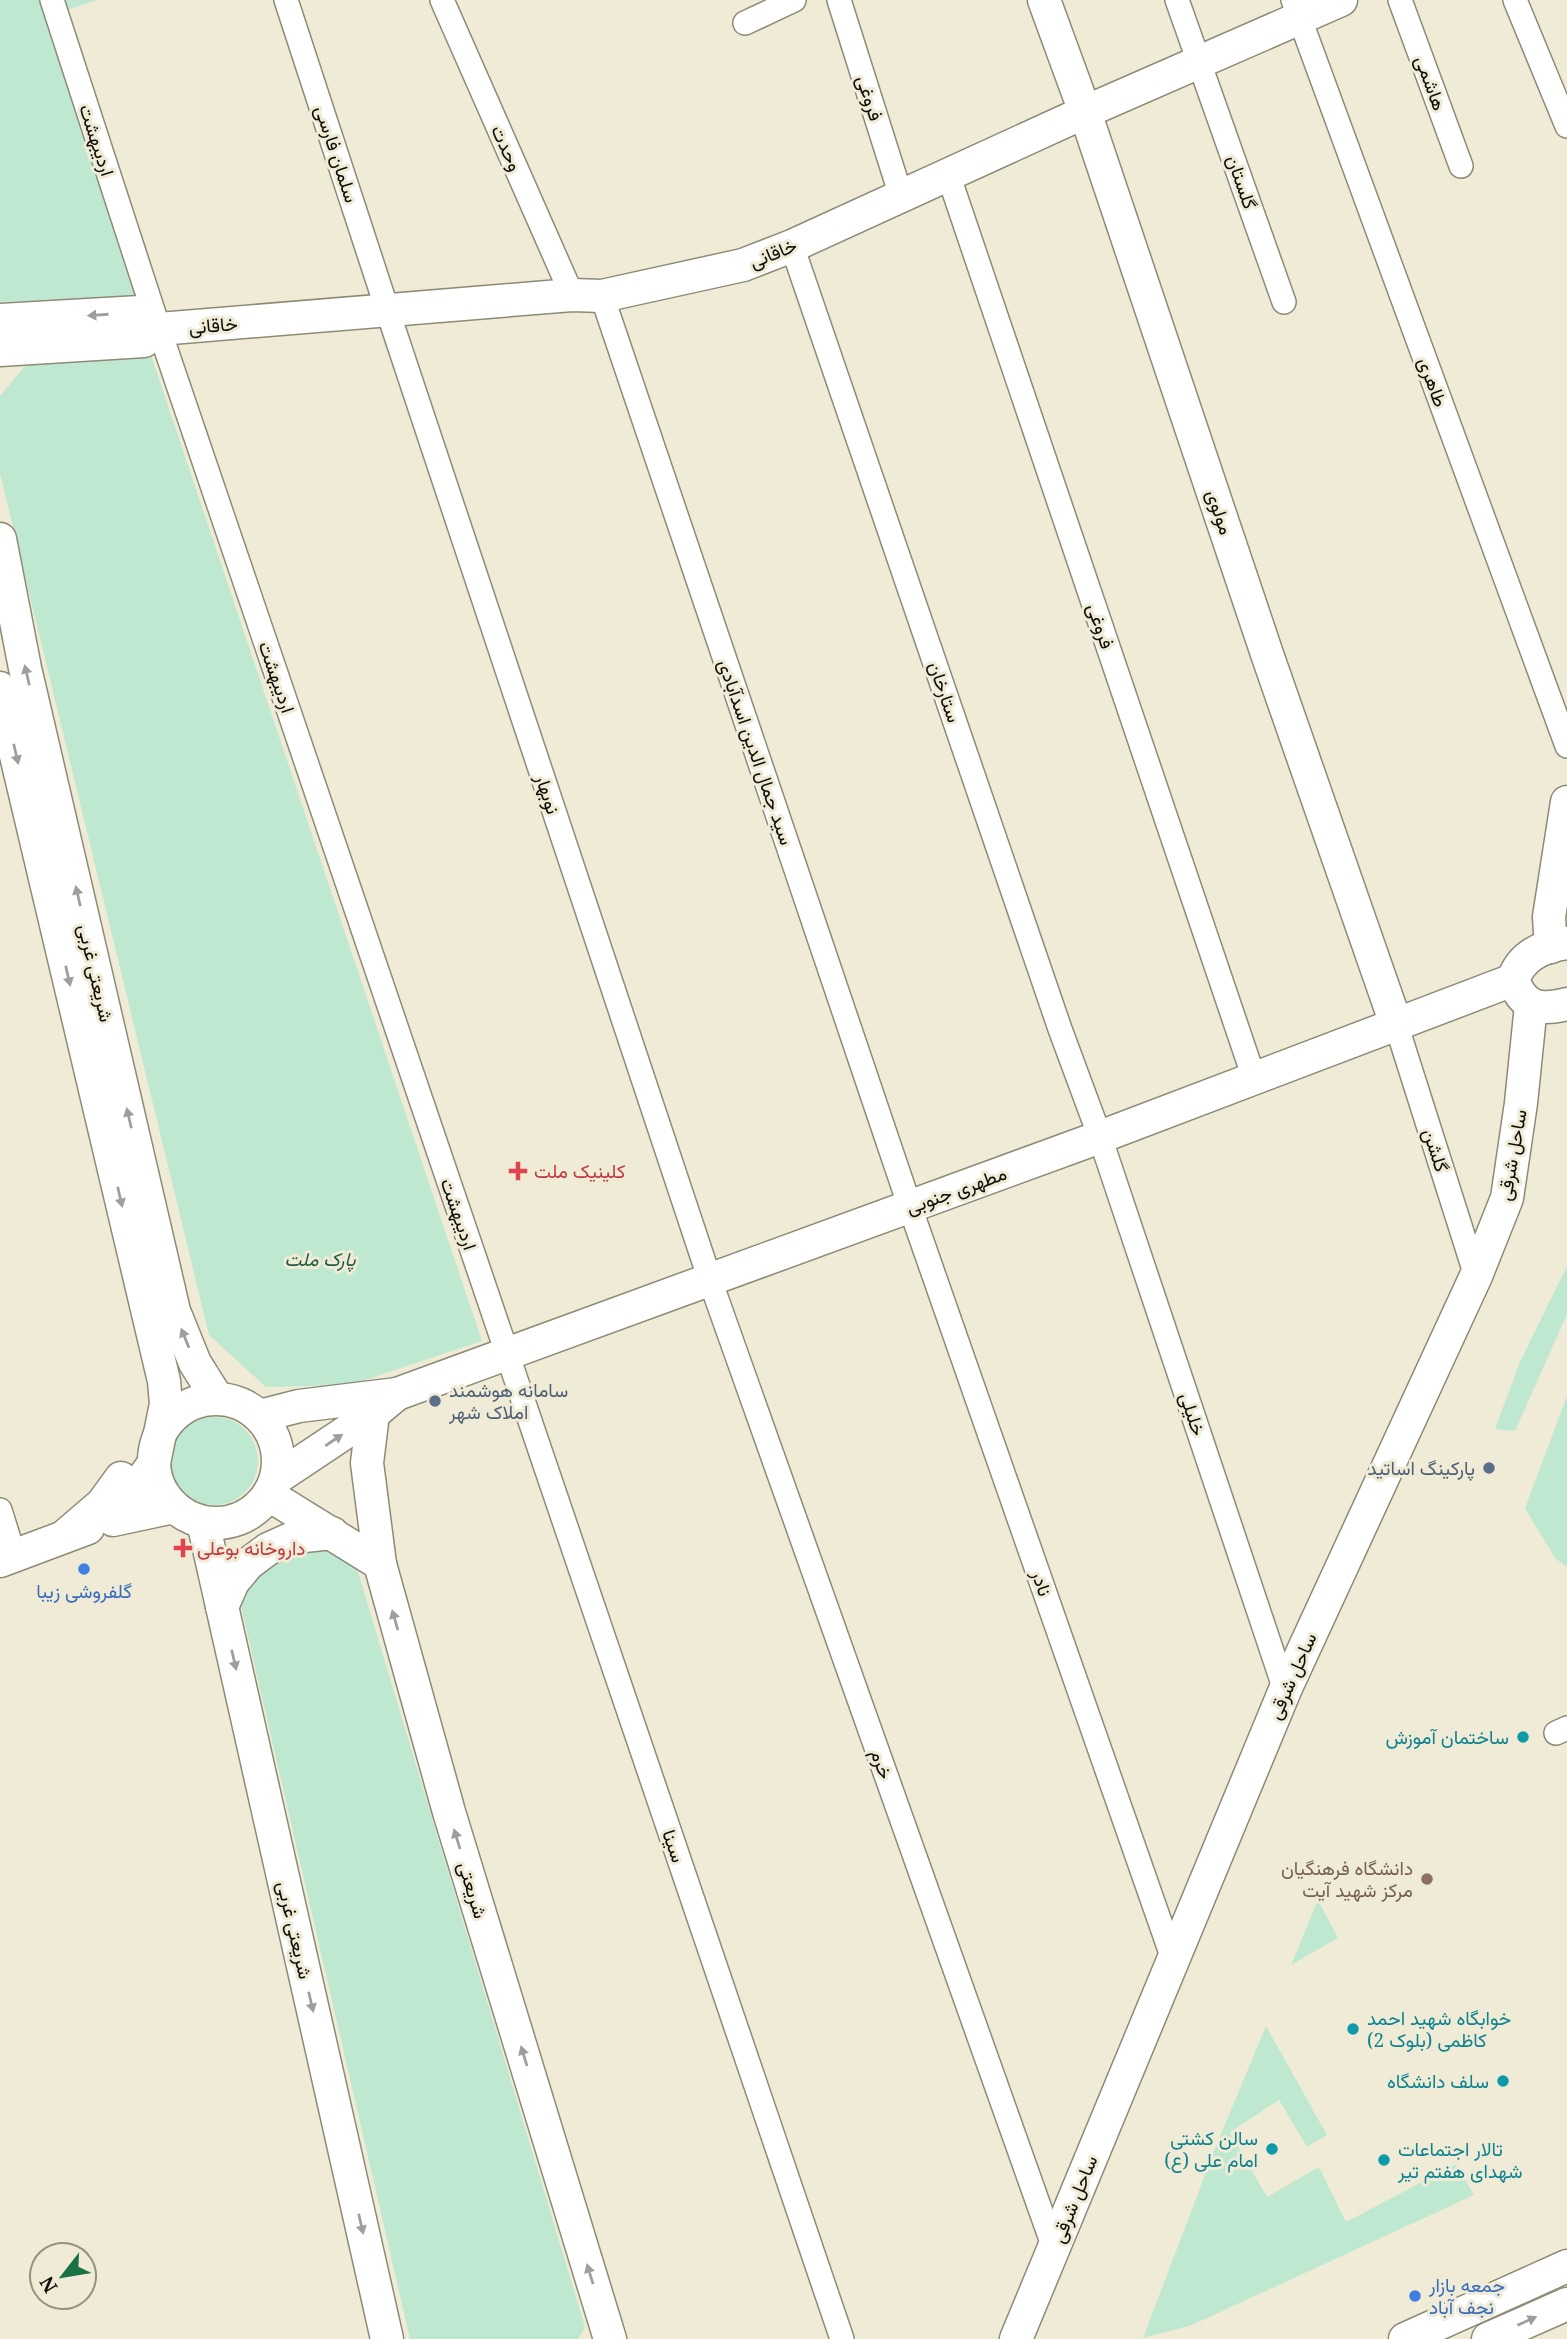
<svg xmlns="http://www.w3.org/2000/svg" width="1567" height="2339" font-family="'Noto Serif',Vazirmatn,serif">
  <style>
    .green { fill: #bee9d0 }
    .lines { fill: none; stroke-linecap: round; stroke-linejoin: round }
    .street-casing { stroke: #8d8a76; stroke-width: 26 }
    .secondary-casing { stroke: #8d8a76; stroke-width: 35 }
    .street { stroke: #fff; stroke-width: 23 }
    .secondary { stroke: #fff; stroke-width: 32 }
    .oneway { fill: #9f9e9b }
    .health-dot { fill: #e0444e; stroke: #efebd6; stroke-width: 2.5 }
    .service-dot { fill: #5c6f8a; stroke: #efebd6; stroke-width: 2.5 }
    .shop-dot { fill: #3f7fe0; stroke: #efebd6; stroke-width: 2.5 }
    .culture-dot { fill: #0f9aa8; stroke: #efebd6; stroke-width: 2.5 }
    .education-dot { fill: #8d6e63; stroke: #efebd6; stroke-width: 2.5 }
    .labels { text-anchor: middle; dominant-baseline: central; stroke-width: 6; stroke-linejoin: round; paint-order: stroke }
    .street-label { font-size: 19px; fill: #0e0d06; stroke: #efebd6 }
    .health-label { font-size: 19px; fill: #be3a42; stroke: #efebd6; text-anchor: start }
    .park-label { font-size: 19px; font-style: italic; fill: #205d40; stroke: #efebd6 }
    .service-label { font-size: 19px; fill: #4e5e75; stroke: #efebd6; text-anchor: start }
    .shop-label { font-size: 19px; fill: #366cbe; stroke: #efebd6 }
    .culture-label { font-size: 19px; fill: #0d838f; stroke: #efebd6; text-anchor: end }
    .education-label { font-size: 19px; fill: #785e54; stroke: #efebd6; text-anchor: end }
  </style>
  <rect width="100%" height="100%" fill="#efebd6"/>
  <g class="green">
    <polygon points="0,0 97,0 46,17 137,298 0,302"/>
    <polygon points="151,355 482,1341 350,1385 266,1387 209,1335 0,473 0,396 31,359"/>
    <polygon points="1567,1266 1567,1314 1515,1431 1495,1429 1520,1362"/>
    <polygon points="1567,1396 1567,1567 1555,1558 1525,1508"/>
    <circle cx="214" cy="1461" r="44"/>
    <polygon points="311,1544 355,1562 585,2327 578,2339 410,2339 241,1606 259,1559"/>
    <polygon points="1318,1900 1338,1938 1291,1965"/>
    <polygon points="1266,2026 1327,2135 1307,2147 1279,2100 1230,2132 1267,2197 1319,2167 1346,2222 1456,2164 1474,2195 1192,2325 1143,2338 1216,2146"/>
  </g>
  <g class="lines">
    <defs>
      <g id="street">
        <polyline points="52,0 159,329 842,2339"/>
        <polyline points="286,0 387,309 710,1280 1054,2248"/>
        <polyline points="442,0 572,295"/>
        <polyline points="839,0 901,196"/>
        <polyline points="1177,0 1284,302"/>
        <polyline points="1293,0 1567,746"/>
        <polyline points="1400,0 1461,166"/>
        <polyline points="1515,0 1567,126"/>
        <polyline points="745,23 794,0"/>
        <polyline points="948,174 1254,1078"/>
        <polyline points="792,246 1060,1029 1100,1137 1285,1690"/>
        <polyline points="602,296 910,1207 1173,1959"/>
        <polyline points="1396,1024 1476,1276"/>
        <polyline points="0,1510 14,1555"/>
        <polyline points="1556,1733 1567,1728"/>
      </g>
      <g id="secondary">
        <polyline points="1044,0 1085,112 1267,654 1396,1024"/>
        <polyline points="0,320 140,312 159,329"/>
        <polyline points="0,350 144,341 159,329 572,295 602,296 743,265 792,246 1085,112 1341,0"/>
        <polyline points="0,539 25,668 174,1311 195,1363 217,1398"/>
        <polyline points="0,688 164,1381 166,1404 154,1463 113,1520 174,1507"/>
        <path d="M1567 943C1542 946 1521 956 1513 980 1524 1008 1539 1011 1567 1004"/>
        <polyline points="1551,947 1549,917 1567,802"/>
        <polyline points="397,1394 1100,1137 1513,980"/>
        <circle cx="216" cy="1461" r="62"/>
        <polyline points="373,1414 367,1463 380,1564"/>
        <polyline points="260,1416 299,1406 397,1394 373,1414 277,1478"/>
        <polyline points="269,1495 380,1564 449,1812 610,2339"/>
        <polyline points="203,1522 387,2339"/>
        <polyline points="67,1534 102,1504 121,1478"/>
        <polyline points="0,1561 88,1528"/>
        <polyline points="222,1607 233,1582 248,1564 268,1549 295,1537 332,1533"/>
        <polyline points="1016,2339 1285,1690 1476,1276 1507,1198 1521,1103 1531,1005"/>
        <polyline points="1405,2339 1567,2266"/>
        <polyline points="1488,2339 1567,2304"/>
      </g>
    </defs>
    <use href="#street" class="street-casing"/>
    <use href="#secondary" class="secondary-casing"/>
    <use href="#street" class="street"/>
    <use href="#secondary" class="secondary"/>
  </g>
  <defs><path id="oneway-solid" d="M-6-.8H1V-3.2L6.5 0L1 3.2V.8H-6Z" transform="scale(1.75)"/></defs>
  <g class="oneway">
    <use href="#oneway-solid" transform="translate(98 315) rotate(176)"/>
    <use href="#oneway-solid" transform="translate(27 675) rotate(-103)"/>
    <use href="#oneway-solid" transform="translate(16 754) rotate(77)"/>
    <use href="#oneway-solid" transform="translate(78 896) rotate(-103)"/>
    <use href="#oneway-solid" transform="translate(68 976) rotate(77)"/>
    <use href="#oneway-solid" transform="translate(129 1118) rotate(-103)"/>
    <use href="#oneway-solid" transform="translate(120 1197) rotate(77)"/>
    <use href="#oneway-solid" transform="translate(185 1338) rotate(-112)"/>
    <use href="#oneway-solid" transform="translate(334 1440) rotate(-34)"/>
    <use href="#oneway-solid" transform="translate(395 1620) rotate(-106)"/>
    <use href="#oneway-solid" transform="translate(234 1660) rotate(77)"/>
    <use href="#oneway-solid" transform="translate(457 1839) rotate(-107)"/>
    <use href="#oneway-solid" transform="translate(311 2002) rotate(77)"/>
    <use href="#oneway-solid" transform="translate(524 2056) rotate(-107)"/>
    <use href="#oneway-solid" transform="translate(361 2224) rotate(77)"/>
    <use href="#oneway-solid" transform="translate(590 2274) rotate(-107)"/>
    <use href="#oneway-solid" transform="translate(1527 2321) rotate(-24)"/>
  </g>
  <g class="health-dot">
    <path d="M514.5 1160.5h7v7h7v7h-7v7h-7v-7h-7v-7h7z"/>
    <path d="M179.5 1537.5h7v7h7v7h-7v7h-7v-7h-7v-7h7z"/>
  </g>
  <g class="service-dot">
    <circle cx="435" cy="1401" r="7"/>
    <circle cx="1489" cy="1468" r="7"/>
  </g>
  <g class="shop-dot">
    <circle cx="84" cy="1569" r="7"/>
    <circle cx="1415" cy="2296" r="7"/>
  </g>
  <g class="culture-dot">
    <circle cx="1523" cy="1737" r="7"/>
    <circle cx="1353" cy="2029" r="7"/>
    <circle cx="1503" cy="2081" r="7"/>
    <circle cx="1272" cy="2149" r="7"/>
    <circle cx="1384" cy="2160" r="7"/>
  </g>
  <circle class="education-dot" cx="1427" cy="1879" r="7"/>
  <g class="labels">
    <g class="street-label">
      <text transform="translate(1431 83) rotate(70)">هاشمی</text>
      <text transform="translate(870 98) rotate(72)">فروغی</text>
      <text transform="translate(97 140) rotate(72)">اردیبهشت</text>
      <text transform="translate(507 148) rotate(66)">وحدت</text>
      <text transform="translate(337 154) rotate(72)">سلمان فارسی</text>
      <text transform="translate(1242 182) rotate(71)">گلستان</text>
      <text transform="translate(773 253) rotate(-22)">خاقانی</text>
      <text transform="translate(213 325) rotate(-5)">خاقانی</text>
      <text transform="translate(1433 382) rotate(70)">طاهری</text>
      <text transform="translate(1220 512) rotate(71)">مولوی</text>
      <text transform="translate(1101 626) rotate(71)">فروغی</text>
      <text transform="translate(277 677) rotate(71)">اردیبهشت</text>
      <text transform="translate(945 692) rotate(71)">ستارخان</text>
      <text transform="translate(756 752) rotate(71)">سید جمال الدین اسدآبادی</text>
      <text transform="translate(548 794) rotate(72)">نوبهار</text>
      <text transform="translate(96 973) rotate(77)">شریعتی غربی</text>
      <text transform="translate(1436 1150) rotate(72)">گلشن</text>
      <text transform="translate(1512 1155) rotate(-80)">ساحل شرقی</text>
      <text transform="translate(956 1190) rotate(-20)">مطهری جنوبی</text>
      <text transform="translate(459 1214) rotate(71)">اردیبهشت</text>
      <text transform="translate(1193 1414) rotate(72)">خلیلی</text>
      <text transform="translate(1042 1583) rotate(71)">نادر</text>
      <text transform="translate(1292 1676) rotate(-66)">ساحل شرقی</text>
      <text transform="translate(882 1764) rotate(70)">خرم</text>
      <text transform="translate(674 1846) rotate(71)">سینا</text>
      <text transform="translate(473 1890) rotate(73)">شریعتی</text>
      <text transform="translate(295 1930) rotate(77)">شریعتی غربی</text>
      <text transform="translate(1074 2199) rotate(-68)">ساحل شرقی</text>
    </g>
    <g class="health-label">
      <text x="534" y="1171">کلینیک ملت</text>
      <text x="197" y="1548">داروخانه بوعلی</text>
    </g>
    <g class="park-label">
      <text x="320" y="1259">پارک ملت</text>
    </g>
    <g class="service-label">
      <text x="449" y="1390">سامانه هوشمند<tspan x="449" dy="22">املاک شهر</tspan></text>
      <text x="1475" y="1468" text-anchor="end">پارکینگ اساتید</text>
    </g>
    <g class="shop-label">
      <text x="84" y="1591">گلفروشی زیبا</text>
      <text x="1429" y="2285" text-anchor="start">جمعه بازار<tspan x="1429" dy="22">نجف آباد</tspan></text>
    </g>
    <g class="culture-label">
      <text x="1509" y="1737">ساختمان آموزش</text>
      <text x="1367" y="2018" text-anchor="start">خوابگاه شهید احمد<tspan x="1367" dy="22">کاظمی (بلوک 2)</tspan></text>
      <text x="1489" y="2081">سلف دانشگاه</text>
      <text x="1258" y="2138">سالن کشتی<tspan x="1258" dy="22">امام علی (ع)</tspan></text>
      <text x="1398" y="2149" text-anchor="start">تالار اجتماعات<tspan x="1398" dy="22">شهدای هفتم تیر</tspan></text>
    </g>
    <g class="education-label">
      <text x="1413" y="1868">دانشگاه فرهنگیان<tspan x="1413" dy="22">مرکز شهید آیت</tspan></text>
    </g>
  </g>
  <g transform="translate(63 2276) rotate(239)"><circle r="33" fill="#efebd6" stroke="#959283" stroke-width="2"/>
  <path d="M0-5L12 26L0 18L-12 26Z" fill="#1a7144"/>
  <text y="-10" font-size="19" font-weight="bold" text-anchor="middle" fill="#0e0d06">N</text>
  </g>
</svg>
